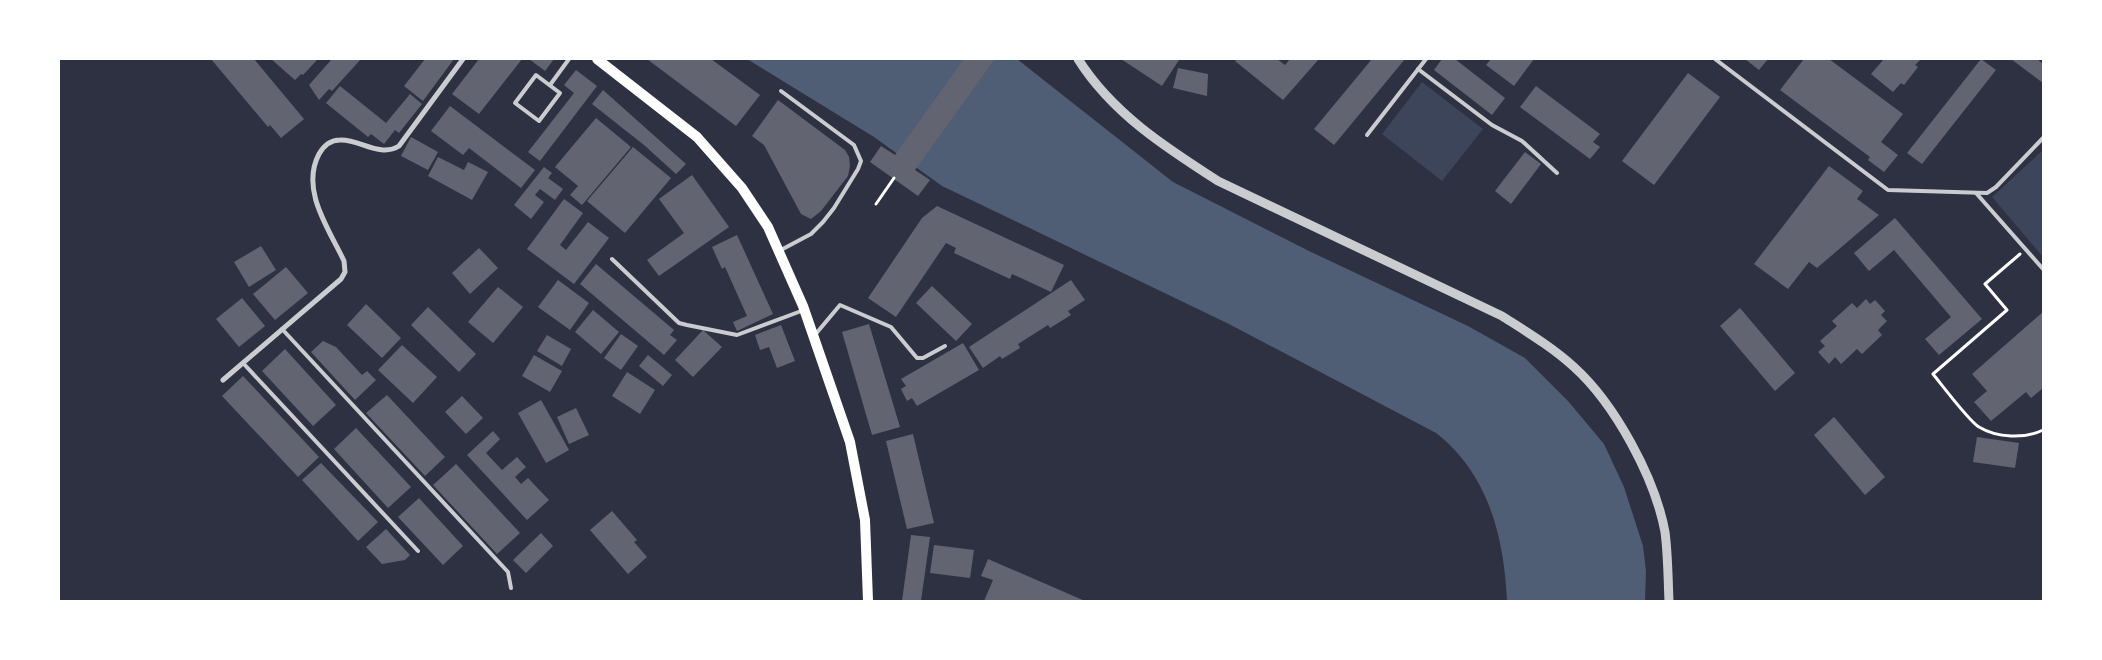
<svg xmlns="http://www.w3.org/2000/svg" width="2102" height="660" font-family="Lora,serif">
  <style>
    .green { fill: #3c4559 }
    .water { fill: #4f5d75 }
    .building { fill: #626471 }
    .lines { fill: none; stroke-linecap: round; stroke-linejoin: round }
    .path { stroke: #fff; stroke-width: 3 }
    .service { stroke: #caccd0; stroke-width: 4 }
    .minor { stroke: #caccd0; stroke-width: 5 }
    .tertiary { stroke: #caccd0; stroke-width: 9 }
    .secondary { stroke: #fff; stroke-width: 10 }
  </style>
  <rect width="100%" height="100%" fill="#2d3142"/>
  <g class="green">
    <polygon points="1422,82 1483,129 1442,181 1382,134"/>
    <polygon points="2043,150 2043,257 1992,197"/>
  </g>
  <path class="water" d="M747 59H1017L1173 182 1309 251 1468 326 1525 358 1568 401 1604 444 1624 487 1643 546 1646 571 1645 601H1507C1504 538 1489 474 1436 433L1229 324 942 186 874 137Z"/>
  <g class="building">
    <polygon points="211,59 254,59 304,119 281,138 270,125 268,127"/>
    <polygon points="271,59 315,59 317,60 303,75 301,74 295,80"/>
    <polygon points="332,59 361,59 332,91 329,89 319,100 309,85"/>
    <polygon points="425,59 454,59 423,101 404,86"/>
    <polygon points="479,59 522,59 479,114 452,94"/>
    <polygon points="529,59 554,59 545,71"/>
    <polygon points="647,59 711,59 760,95 736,126"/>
    <polygon points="964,59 995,59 915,170 930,180 918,196 870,162 881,146 895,155"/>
    <polygon points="1121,59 1176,59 1179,60 1162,86"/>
    <polygon points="1237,59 1277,59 1285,65 1290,59 1319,59 1283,100 1235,61"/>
    <polygon points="1372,59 1405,59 1334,145 1314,129"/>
    <polygon points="1442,59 1455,59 1505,98 1492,115 1434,70"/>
    <polygon points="1491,59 1534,59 1514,86 1486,65"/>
    <polygon points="1745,59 1768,59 1759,70"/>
    <polygon points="1804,59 1829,59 1903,114 1881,142 1898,155 1884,172 1868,160 1870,157 1780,90"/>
    <polygon points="1884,59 1921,59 1915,65 1918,67 1904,85 1901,83 1893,92 1871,74"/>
    <polygon points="1981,59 1996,70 1922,164 1907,153"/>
    <polygon points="2011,59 2037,59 2043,64 2043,83"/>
    <polygon points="1178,68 1208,74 1207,96 1173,88"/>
    <polygon points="576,70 597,86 540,161 528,152 574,93 564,85"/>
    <polygon points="1688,73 1720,97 1654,185 1622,161"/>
    <polygon points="340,86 386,123 410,94 422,104 399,133 395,130 384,144 371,134 368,137 326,103"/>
    <polygon points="1536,86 1600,134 1593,142 1600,147 1590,159 1520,107"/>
    <polygon points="603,90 686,164 676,174 644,145 592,104"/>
    <polygon points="778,100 845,150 849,157 850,166 848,176 821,211 811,219 801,214 764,145 752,136"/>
    <polygon points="450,106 535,170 521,188 469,148 463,155 431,131"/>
    <polygon points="596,118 631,147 582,205 570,195 578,186 555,167"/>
    <polygon points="411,137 438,152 428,170 401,156"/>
    <polygon points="633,147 671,178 625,233 587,201"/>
    <polygon points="1525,152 1541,164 1511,204 1495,191"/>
    <polygon points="438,157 464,170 468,162 488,172 472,200 428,176"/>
    <polygon points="1829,166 1863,191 1857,199 1879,215 1817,268 1809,262 1788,289 1754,264"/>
    <polygon points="544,167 552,173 548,178 563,189 555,200 540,189 535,195 544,202 531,219 514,205"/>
    <polygon points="692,175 729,227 659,276 647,260 684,233 659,199"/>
    <polygon points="564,199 583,213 560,245 566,250 588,222 609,238 574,284 527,249"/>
    <polygon points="937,206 1064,265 1051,292 1012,274 1010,279 954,253 956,248 946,243 896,317 868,298 922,218"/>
    <polygon points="1895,218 1982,319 1939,355 1925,339 1951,317 1894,250 1869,271 1854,253"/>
    <polygon points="737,235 773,314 737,331 733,322 747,316 725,267 722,269 712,247"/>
    <polygon points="261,246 276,270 249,287 234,262"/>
    <polygon points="479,248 498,268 470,294 452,273"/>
    <polygon points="596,264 674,330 670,335 677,340 664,355 580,284"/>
    <polygon points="286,267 308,293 275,320 253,294"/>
    <polygon points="558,280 589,303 570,330 538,307"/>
    <polygon points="1071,280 1085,300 1068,311 1071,315 1050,328 1048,325 1018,344 1020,348 1002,359 1000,356 983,368 969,347"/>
    <polygon points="932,286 972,324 956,341 916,303"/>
    <polygon points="498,287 523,307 493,343 468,322"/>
    <polygon points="242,298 265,326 239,347 216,319"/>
    <polygon points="1866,299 1870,304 1875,300 1885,311 1881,315 1887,321 1878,330 1882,335 1862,354 1857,349 1841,364 1835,357 1829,364 1818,352 1825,346 1820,341 1837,326 1832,321 1852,303 1857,308"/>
    <polygon points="366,304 401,338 382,358 347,325"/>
    <polygon points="428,307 476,354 459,372 411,325"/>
    <polygon points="1740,308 1795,373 1775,391 1720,326"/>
    <polygon points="593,310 619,332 601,354 575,332"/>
    <polygon points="2043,312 2043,388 2031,398 2026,392 1991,421 1974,402 1987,391 1972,374"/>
    <polygon points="869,324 900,427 872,435 842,332"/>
    <polygon points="781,325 795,361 777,368 769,347 760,350 755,335"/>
    <polygon points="703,330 722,347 693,377 675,360"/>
    <polygon points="621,334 638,346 621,370 604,358"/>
    <polygon points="547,335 571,349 562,366 537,351"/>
    <polygon points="323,341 336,347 362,375 367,371 376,380 355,400 311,352"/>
    <polygon points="963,343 979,370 917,406 912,398 907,401 901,389 906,386 901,379"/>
    <polygon points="402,345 437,377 413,403 378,370"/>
    <polygon points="285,349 336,405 313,426 262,371"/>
    <polygon points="534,355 562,371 550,392 522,376"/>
    <polygon points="648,355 672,375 663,386 639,366"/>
    <polygon points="627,372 655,390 640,414 612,396"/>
    <polygon points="243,376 319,457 298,477 222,396"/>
    <polygon points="387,395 445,457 425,476 366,413"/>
    <polygon points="462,396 483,418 466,434 445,412"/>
    <polygon points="541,400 569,450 546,463 518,413"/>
    <polygon points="576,408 589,435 569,444 557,417"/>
    <polygon points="1834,417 1885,477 1865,495 1814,435"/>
    <polygon points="356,428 411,487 388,508 334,449"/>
    <polygon points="493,431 500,439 486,453 502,470 517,457 526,467 515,477 521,484 528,478 549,500 527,520 467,455"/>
    <polygon points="913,434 934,523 907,529 886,441"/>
    <polygon points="1977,437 2019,443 2015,468 1973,462"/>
    <polygon points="321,463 378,522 358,541 302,480"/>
    <polygon points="456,464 520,533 497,554 433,485"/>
    <polygon points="419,498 463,546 443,565 398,517"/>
    <polygon points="612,511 637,540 634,542 647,557 628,574 590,530"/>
    <polygon points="386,529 410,555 405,560 382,564 366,547"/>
    <polygon points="541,533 553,546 526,573 513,560"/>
    <polygon points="911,535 930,537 921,601 902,601"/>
    <polygon points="934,545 974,550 970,578 930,573"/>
    <polygon points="988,559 1085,601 984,601 993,580 981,576"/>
  </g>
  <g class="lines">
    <g class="path">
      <polyline points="876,204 894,178"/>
      <path d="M2020 254 1985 284 2007 310 1933 374C1942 385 1969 421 1979 427 1997 438 2025 439 2043 430"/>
    </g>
    <g class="service">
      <polyline points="1715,59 1888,190 1987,193 1996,187 2043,138"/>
      <polyline points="1418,69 1492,125 1522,141 1557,173"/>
      <polygon points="536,75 560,93 539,121 515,103"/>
      <polyline points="550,85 569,59"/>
      <polyline points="1367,135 1426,59"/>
      <polyline points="1976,193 2043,269"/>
      <polyline points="779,251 811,234 823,222 834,208 858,169 861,161 854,145 781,91"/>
      <polyline points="612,259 679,323 687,325 737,335 804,310"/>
      <polyline points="282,329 508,572 511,588"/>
      <polyline points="814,336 840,305 891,327 917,358 923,358 945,346"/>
      <polyline points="243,363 418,551"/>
    </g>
    <path class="minor" d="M223 380 341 279 345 272 344 261C329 229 300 190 319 154 323 147 330 140 340 140 360 139 380 158 399 146L463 59"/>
    <path class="tertiary" d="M1078 59C1112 113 1165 147 1218 181L1502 316C1527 332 1552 347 1574 367 1615 404 1655 478 1665 532 1668 555 1668 579 1669 601"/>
    <polyline class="secondary" points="597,59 697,137 742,188 768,227 803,306 850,442 865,520 868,601"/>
  </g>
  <rect width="2102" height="660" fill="none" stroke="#ffffff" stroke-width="120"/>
</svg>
